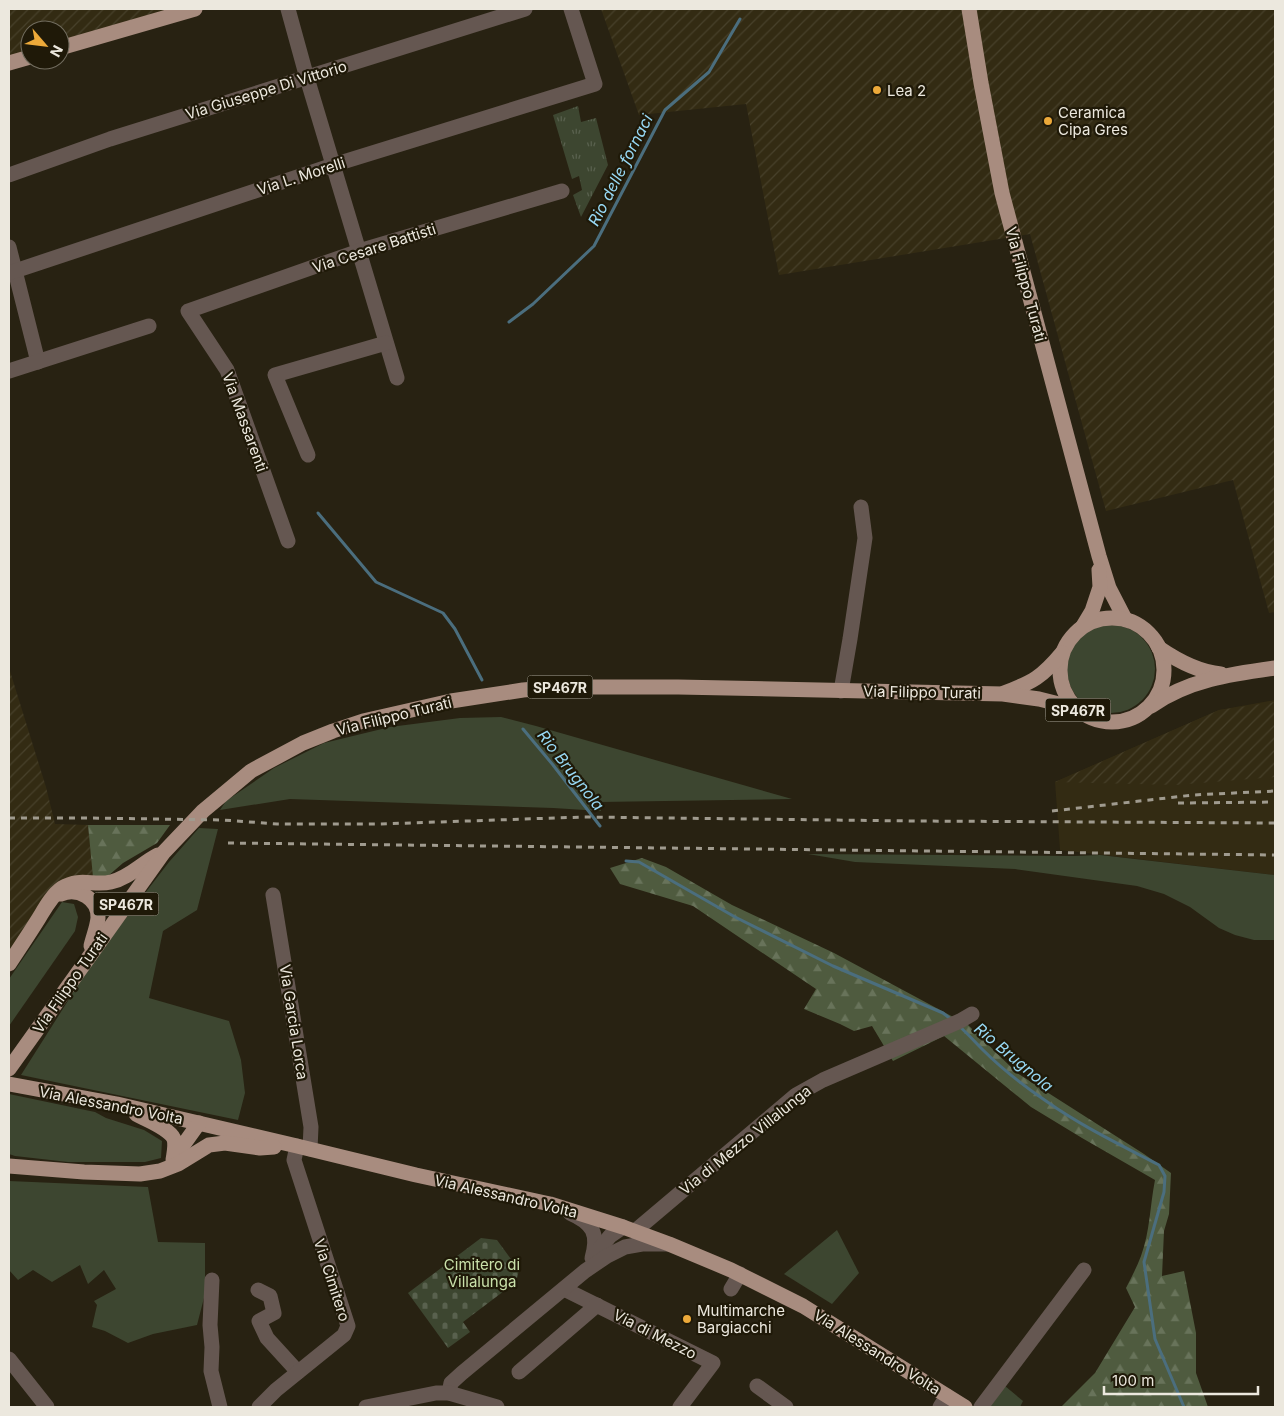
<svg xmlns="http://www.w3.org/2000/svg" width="1284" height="1416" font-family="Inter,sans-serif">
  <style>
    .built { fill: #332b13 }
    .industrial { fill: url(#industrial-furrows) }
    .grass { fill: #3d4630 }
    .forest { fill: url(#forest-firs) }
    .cemetery { fill: url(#cemetery-stones) }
    .park { fill: url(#park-tufts) }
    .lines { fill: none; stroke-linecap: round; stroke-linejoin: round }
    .stream { stroke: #4b6e7e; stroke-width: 3 }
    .minor { stroke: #655751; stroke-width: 15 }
    .major { stroke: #a88c7f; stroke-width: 15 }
    .rail { stroke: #a09b8f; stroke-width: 3; stroke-dasharray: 6 6; stroke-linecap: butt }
    .poi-dot { fill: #eca93a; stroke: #1f1908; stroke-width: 2 }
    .labels { text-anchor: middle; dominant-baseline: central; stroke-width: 4.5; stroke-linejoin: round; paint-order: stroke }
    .shield { fill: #1f1908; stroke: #aeaa9e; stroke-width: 1 }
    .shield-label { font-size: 14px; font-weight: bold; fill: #ece8de }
    .street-label { font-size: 15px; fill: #ece8de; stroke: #1f1908 }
    .poi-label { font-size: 15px; fill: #ece8de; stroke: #1f1908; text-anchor: start }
    .park-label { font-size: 15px; fill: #c9e0aa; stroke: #1f1908 }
    .water-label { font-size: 16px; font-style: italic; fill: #97d8f4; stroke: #1f1908 }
  </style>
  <defs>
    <pattern id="industrial-furrows" width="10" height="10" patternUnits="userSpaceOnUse" patternTransform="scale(1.25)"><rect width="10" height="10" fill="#332b13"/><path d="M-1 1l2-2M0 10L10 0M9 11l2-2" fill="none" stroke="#47402a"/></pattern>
    <pattern id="forest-firs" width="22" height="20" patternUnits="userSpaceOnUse" patternTransform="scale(1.25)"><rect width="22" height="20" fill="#4f5b3f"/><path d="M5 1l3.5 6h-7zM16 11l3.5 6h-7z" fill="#68735a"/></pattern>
    <pattern id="cemetery-stones" width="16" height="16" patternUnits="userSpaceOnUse" patternTransform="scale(1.25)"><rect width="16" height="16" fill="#3d4630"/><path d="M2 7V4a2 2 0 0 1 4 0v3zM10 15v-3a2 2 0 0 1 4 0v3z" fill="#59614e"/></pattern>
    <pattern id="park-tufts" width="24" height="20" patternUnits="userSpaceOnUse" patternTransform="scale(1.25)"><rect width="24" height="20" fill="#3d4630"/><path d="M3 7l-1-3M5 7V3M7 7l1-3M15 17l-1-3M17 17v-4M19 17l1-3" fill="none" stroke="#59614e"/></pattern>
  </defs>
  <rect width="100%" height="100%" fill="#282212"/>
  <polygon class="built" points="1275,700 1275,875 1060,850 1055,782 1219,710"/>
  <g class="industrial">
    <polygon points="9,9 191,9 60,50 60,30 30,30 30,59 9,66"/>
    <polygon points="601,9 1275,9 1275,612 1269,613 1233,480 1106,511 1030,234 779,275 746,104 639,115"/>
    <polygon points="9,668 46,787 55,824 88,825 93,871 93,877 71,879 9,955"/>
    <polygon points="1275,702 1275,777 1175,785 1055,782 1219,710"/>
  </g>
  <g class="grass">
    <circle cx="1111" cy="669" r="44"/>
    <polygon points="501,717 536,726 792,799 600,802 601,811 553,808 290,799 220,810 226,801 274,768 324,743 390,727 460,718"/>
    <polygon points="199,828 218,829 197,910 163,931 149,998 229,1021 241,1060 245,1093 238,1120 21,1075 71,996 82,975 169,862"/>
    <polygon points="808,854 1074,856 1100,855 1275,875 1275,940 1254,940 1235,935 1219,928 1190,907 1164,894 1137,886 1015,869 855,862"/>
    <polygon points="62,902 74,904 78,917 75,931 9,1026 9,979"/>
    <polygon points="9,1094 95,1112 106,1118 144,1130 162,1141 161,1158 145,1162 68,1162 15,1156 9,1154"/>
    <polygon points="9,1181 148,1187 158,1242 205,1243 205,1294 197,1325 153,1334 128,1343 105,1331 92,1327 97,1305 94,1301 116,1289 104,1270 88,1284 80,1265 52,1282 33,1270 18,1280 9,1270"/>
    <polygon points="837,1230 859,1273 832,1304 784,1274"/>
    <polygon points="1005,1386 1023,1401 1020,1407 990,1407"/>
  </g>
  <g class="forest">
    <polygon points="88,825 170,825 157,843 123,863 108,876 93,877"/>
    <path d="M642 858 666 867 732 905 834 953 968 1025 1017 1073 1144 1154 1171 1173 1169 1214 1164 1231 1162 1276 1184 1271 1196 1333V1373L1208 1407H1061L1095 1373 1135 1307 1126 1288C1131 1278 1137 1267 1141 1256 1150 1232 1150 1205 1155 1180L1082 1138 1031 1107 944 1036 893 1061 872 1026 854 1031 840 1024 804 1009 816 989 693 906 620 884 610 868Z"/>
  </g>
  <polygon class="cemetery" points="481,1238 497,1240 519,1270 516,1282 463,1322 470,1332 448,1348 408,1293"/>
  <polygon class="park" points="578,106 581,122 596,118 608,165 581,217 573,195 582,190 579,176 572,179 553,115"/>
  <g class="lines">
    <g class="stream">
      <polyline points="509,322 533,304 594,246 665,110 709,72 740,19"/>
      <polyline points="318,513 376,582 443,613 455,629 482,680"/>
      <polyline points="523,729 553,765 600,826"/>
      <polyline points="626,861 639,862 735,917 833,966 943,1013 952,1020"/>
      <path d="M959 1026C968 1034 975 1042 983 1050 1002 1069 1024 1086 1046 1101 1081 1126 1121 1145 1159 1165L1165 1176 1164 1192 1144 1262 1155 1339 1184 1407"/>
    </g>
    <g class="minor">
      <polyline points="288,9 307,78 397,378"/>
      <polyline points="9,175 110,139 525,9"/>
      <polyline points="9,247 38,362"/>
      <polyline points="9,273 333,165 595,84 571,9"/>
      <polyline points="9,371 149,326"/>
      <polyline points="308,455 275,375 386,343"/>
      <polyline points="288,541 227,370 188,311 359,251 562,191"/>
      <polyline points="841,691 850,639 865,538 861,507"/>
      <polyline points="273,895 311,1127 310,1149"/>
      <path d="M570 1213C593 1223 599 1234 592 1258"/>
      <polyline points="635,1231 796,1095 823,1080 960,1021 972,1014"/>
      <polyline points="593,1257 610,1236 623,1227"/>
      <polyline points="212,1280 210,1325 212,1347 211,1371 220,1407"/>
      <polyline points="564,1289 713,1363 680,1407"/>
      <polyline points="731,1289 740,1274"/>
      <polyline points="258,1290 270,1296 274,1313 259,1321 267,1338 298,1372"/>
      <polyline points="9,1359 47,1407"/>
      <polyline points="519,1372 597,1305"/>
      <polyline points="757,1386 786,1407"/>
      <polyline points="449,1393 451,1383 462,1373 585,1271 607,1256 625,1247 642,1244 667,1244"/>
      <polyline points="259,1407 276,1390 344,1335 348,1326 294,1160 297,1146"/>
      <polyline points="366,1407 436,1393 449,1393 497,1407"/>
      <polyline points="940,1407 947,1396"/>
      <polyline points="981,1407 1084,1270"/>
    </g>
    <g class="major">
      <polyline points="969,9 981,83 1002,193 1099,556 1109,588 1125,619"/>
      <polyline points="60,48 195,9"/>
      <polyline points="9,63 30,57"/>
      <circle cx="1112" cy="670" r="52"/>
      <polyline points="1083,626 1092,611 1100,587 1099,570"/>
      <path d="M1159 648C1178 661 1198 672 1221 674"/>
      <path d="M1004 693C1033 682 1042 677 1062 653"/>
      <path d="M1151 706C1188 680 1231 674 1275 668"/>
      <path d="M61 894C78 887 99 899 98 918 97 928 93 937 91 946"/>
      <path d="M9 964C19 949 29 934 39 918 45 908 52 895 62 888 80 877 93 886 111 882 129 878 142 863 158 855"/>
      <polyline points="9,1069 164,852 203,811 251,771 303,743 333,731 363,721 451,701 523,690 557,687 678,687 1003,694 1039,699 1075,708"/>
      <polyline points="9,1084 117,1104 297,1146 416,1175 550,1204 623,1227 669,1244 731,1270 803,1306 965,1407"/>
      <path d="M136 1114C146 1120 169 1128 174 1139 176 1145 174 1153 173 1160"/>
      <polyline points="174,1158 199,1123"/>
      <polyline points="9,1166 84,1172 140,1174 160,1171 178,1164 209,1145 225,1143 260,1148 274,1147"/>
    </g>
    <g class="rail">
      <polyline points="1178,803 1275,802"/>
      <polyline points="1052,811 1193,795 1275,791"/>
      <polyline points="9,818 90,818 223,820 277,824 380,824 584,817 915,821 1275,823"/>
      <polyline points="228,843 1275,855"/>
    </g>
  </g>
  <g class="poi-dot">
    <circle cx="877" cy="90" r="5"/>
    <circle cx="1048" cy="121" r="5"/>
    <circle cx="687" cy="1319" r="5"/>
  </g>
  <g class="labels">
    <g class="shield">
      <rect x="527.5" y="675.5" width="65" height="23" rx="4"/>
      <rect x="1045.5" y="698.5" width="65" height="23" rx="4"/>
      <rect x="93.5" y="892.5" width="65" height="23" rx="4"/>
    </g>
    <g class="shield-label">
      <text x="560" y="687">SP467R</text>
      <text x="1078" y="710">SP467R</text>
      <text x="126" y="904">SP467R</text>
    </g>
    <g class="street-label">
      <text transform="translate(266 90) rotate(-17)">Via Giuseppe Di Vittorio</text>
      <text transform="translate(301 176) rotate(-18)">Via L. Morelli</text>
      <text transform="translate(374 248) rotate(-18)">Via Cesare Battisti</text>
      <text transform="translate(1026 284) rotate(75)">Via Filippo Turati</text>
      <text transform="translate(245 422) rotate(70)">Via Massarenti</text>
      <text transform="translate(922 692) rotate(1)">Via Filippo Turati</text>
      <text transform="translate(394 716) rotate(-14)">Via Filippo Turati</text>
      <text transform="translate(70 983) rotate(-55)">Via Filippo Turati</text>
      <text transform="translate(294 1022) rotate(81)">Via Garcia Lorca</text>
      <text transform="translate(111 1105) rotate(11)">Via Alessandro Volta</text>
      <text transform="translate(745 1140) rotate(-39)">Via di Mezzo Villalunga</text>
      <text transform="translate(506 1196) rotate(13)">Via Alessandro Volta</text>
      <text transform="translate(332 1280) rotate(72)">Via Cimitero</text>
      <text transform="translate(655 1334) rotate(27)">Via di Mezzo</text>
      <text transform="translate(877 1352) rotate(32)">Via Alessandro Volta</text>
    </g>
    <g class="poi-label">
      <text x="887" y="90">Lea 2</text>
      <text x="1058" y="112">Ceramica<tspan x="1058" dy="17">Cipa Gres</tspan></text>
      <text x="697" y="1310">Multimarche<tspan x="697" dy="17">Bargiacchi</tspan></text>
    </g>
    <g class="park-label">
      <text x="482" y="1264">Cimitero di<tspan x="482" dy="17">Villalunga</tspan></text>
    </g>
    <g class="water-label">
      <text transform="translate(620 170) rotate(-63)">Rio delle fornaci</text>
      <text transform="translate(571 770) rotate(52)">Rio Brugnola</text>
      <text transform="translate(1014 1057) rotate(40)">Rio Brugnola</text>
    </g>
  </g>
  <rect width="1284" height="1416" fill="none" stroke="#ece8de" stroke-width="20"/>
  <g transform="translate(45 45) rotate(118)"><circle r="24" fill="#1f1908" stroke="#716c5e"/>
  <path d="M0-4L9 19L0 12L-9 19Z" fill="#eca93a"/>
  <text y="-8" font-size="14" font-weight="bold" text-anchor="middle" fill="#ece8de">N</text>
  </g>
  <path d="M1104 1386v8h154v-8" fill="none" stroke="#ece8de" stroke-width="2.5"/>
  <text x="1112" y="1386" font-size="15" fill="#ece8de" stroke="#1f1908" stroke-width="4" paint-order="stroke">100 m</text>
</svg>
